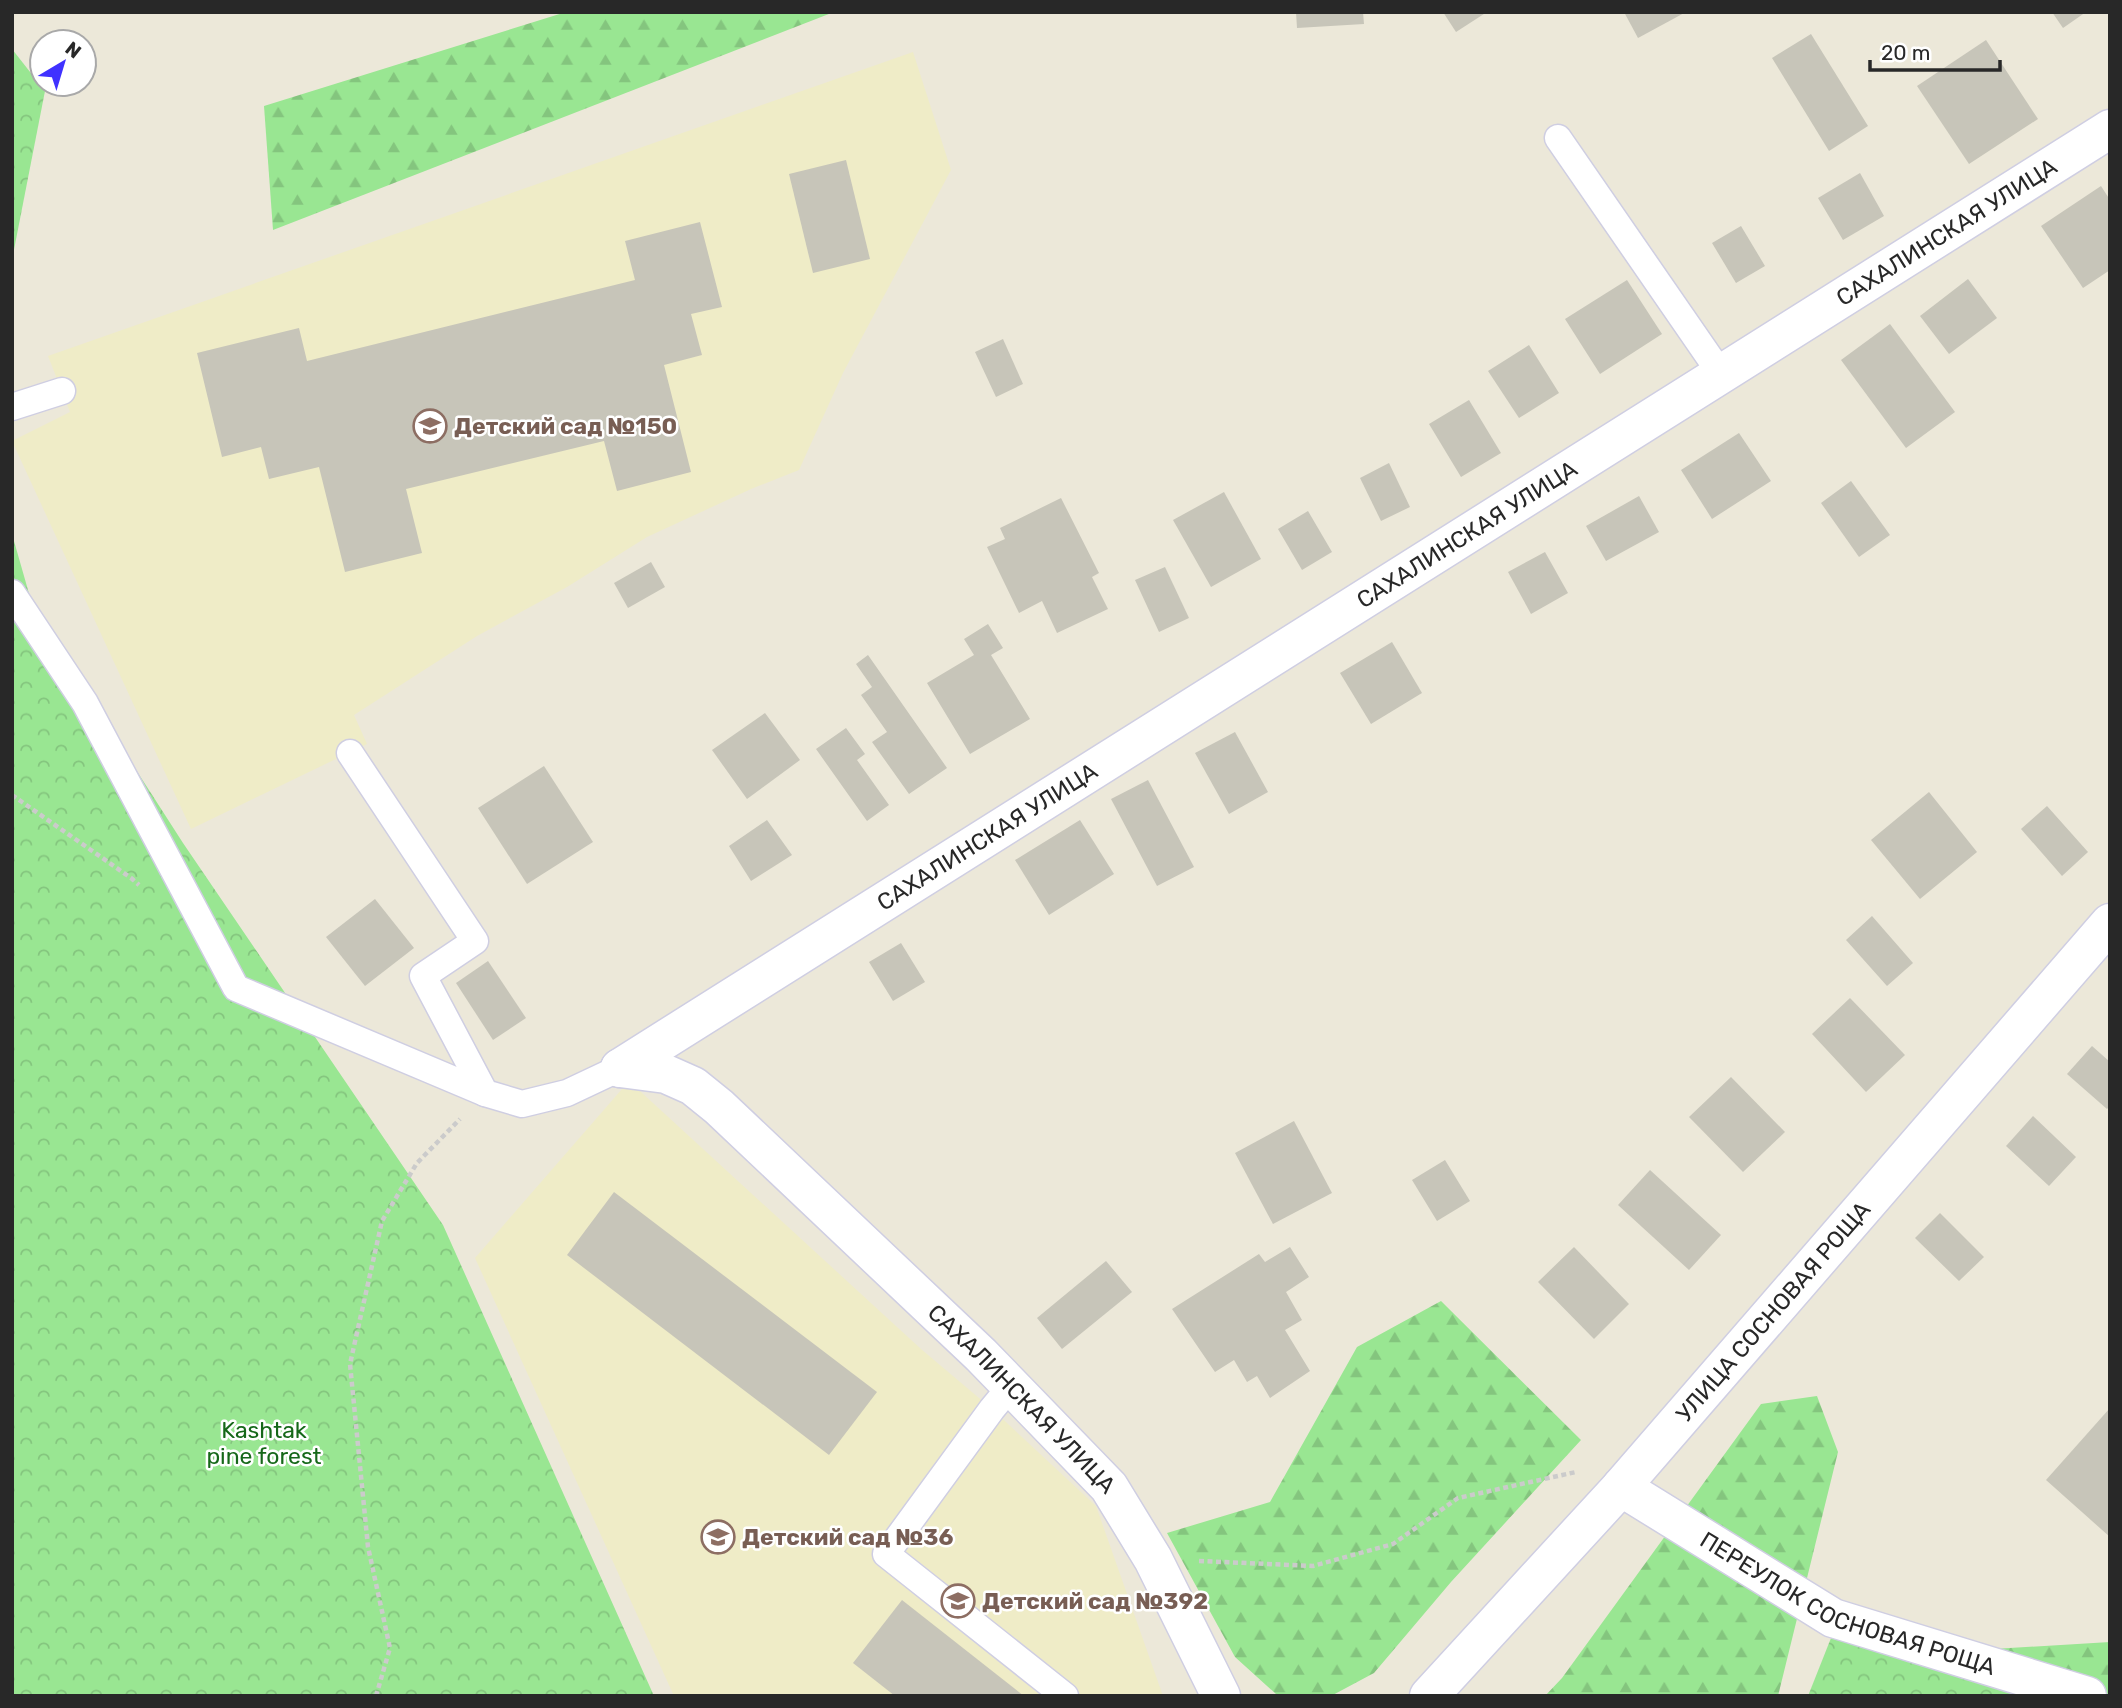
<svg xmlns="http://www.w3.org/2000/svg" width="2122" height="1708" font-family="Rubik,sans-serif">
  <style>
    .education { fill: #efecc7 }
    .forest { fill: url(#forest-firs) }
    .park { fill: url(#park-crowns) }
    .building { fill: #c7c5b9 }
    .lines { fill: none; stroke-linecap: round; stroke-linejoin: round }
    .service-casing { stroke: #cfcee2; stroke-width: 29 }
    .minor-casing { stroke: #cfcee2; stroke-width: 41 }
    .secondary-casing { stroke: #cfcee2; stroke-width: 41 }
    .path { stroke: #cbcbcb; stroke-width: 4.5; stroke-dasharray: 5 3.5; stroke-linecap: butt }
    .service { stroke: #fff; stroke-width: 26 }
    .minor { stroke: #fff; stroke-width: 38 }
    .secondary { stroke: #fff; stroke-width: 38 }
    .labels { text-anchor: middle; dominant-baseline: central; stroke-width: 5; stroke-linejoin: round; paint-order: stroke }
    .street-label { font-size: 23px; fill: #282828; stroke: #fff }
    .education-label { font-size: 23px; font-weight: bold; fill: #785e54; stroke: #fff; text-anchor: start }
    .park-label { font-size: 23px; fill: #166819; stroke: #fff }
  </style>
  <defs>
    <pattern id="forest-firs" width="22" height="20" patternUnits="userSpaceOnUse" patternTransform="scale(1.75)"><rect width="22" height="20" fill="#99e692"/><path d="M5 1l3.5 6h-7zM16 11l3.5 6h-7z" fill="#84c57e"/></pattern>
    <pattern id="park-crowns" width="20" height="18" patternUnits="userSpaceOnUse" patternTransform="scale(1.75)"><rect width="20" height="18" fill="#99e692"/><path d="M2 6a3 3 0 1 1 6 0M12 15a3 3 0 1 1 6 0" fill="none" stroke="#84c57e"/></pattern>
  </defs>
  <rect width="100%" height="100%" fill="#ece8d9"/>
  <g class="education">
    <polygon points="913,52 951,170 843,373 799,470 751,489 647,537 567,587 477,636 354,715 367,744 191,829 12,441 70,412 48,356"/>
    <polygon points="629,1081 921,1349 992,1409 1096,1506 1163,1696 674,1696 475,1258"/>
  </g>
  <g class="forest">
    <polygon points="566,12 834,12 273,230 264,106"/>
    <polygon points="1441,1301 1581,1440 1451,1582 1374,1673 1331,1696 1276,1694 1235,1657 1167,1533 1270,1502 1357,1347"/>
    <polygon points="1817,1396 1838,1452 1778,1696 1545,1696 1562,1678 1761,1404"/>
    <polygon points="2110,1642 2110,1696 1832,1696 1846,1658"/>
  </g>
  <g class="park">
    <polygon points="12,49 45,91 12,260"/>
    <polygon points="12,534 34,611 183,843 443,1225 654,1696 12,1696"/>
    <polygon points="1833,1633 2038,1696 1808,1696"/>
  </g>
  <g class="building">
    <polygon points="1296,12 1363,12 1364,24 1297,28"/>
    <polygon points="1443,12 1487,12 1456,32"/>
    <polygon points="1624,12 1686,12 1638,38"/>
    <polygon points="2052,12 2086,12 2063,28"/>
    <polygon points="1811,34 1868,126 1829,151 1772,58"/>
    <polygon points="1986,40 2038,119 1969,164 1917,86"/>
    <polygon points="846,160 870,259 813,273 789,174"/>
    <polygon points="1860,173 1884,216 1843,240 1818,198"/>
    <polygon points="2101,186 2110,200 2110,270 2083,288 2041,226"/>
    <polygon points="700,222 722,307 691,314 702,355 664,365 691,472 617,491 604,441 406,489 422,553 345,572 319,467 269,479 261,447 222,457 197,353 299,328 307,361 635,280 625,241"/>
    <polygon points="1741,226 1765,266 1736,283 1712,243"/>
    <polygon points="1968,279 1997,318 1949,354 1920,316"/>
    <polygon points="1627,280 1662,334 1600,374 1565,319"/>
    <polygon points="1890,324 1955,412 1906,448 1841,360"/>
    <polygon points="1003,339 1023,384 996,397 975,352"/>
    <polygon points="1529,345 1559,393 1519,418 1488,371"/>
    <polygon points="1469,400 1501,453 1461,477 1429,424"/>
    <polygon points="1739,433 1771,481 1712,519 1681,470"/>
    <polygon points="1389,463 1410,507 1381,521 1360,478"/>
    <polygon points="1851,481 1890,535 1859,557 1821,503"/>
    <polygon points="1224,492 1261,559 1211,587 1173,520"/>
    <polygon points="1639,496 1659,532 1606,561 1586,526"/>
    <polygon points="1061,498 1099,573 1092,577 1108,609 1057,633 1042,601 1019,613 987,547 1005,539 1000,528"/>
    <polygon points="1308,511 1332,552 1302,570 1278,529"/>
    <polygon points="1545,552 1568,593 1531,614 1508,572"/>
    <polygon points="651,562 665,587 628,608 614,583"/>
    <polygon points="1165,567 1189,618 1159,632 1135,580"/>
    <polygon points="988,624 1003,648 991,655 1030,719 970,754 927,683 974,655 964,639"/>
    <polygon points="1392,642 1422,693 1371,724 1340,673"/>
    <polygon points="868,655 947,768 909,794 872,742 887,732 861,695 872,687 856,664"/>
    <polygon points="765,713 800,760 747,799 712,750"/>
    <polygon points="846,728 865,754 857,760 889,805 867,821 816,749"/>
    <polygon points="1235,732 1268,792 1229,814 1195,753"/>
    <polygon points="544,766 593,842 527,884 478,808"/>
    <polygon points="1148,780 1194,867 1157,886 1111,799"/>
    <polygon points="1929,792 1977,852 1920,899 1871,840"/>
    <polygon points="2047,806 2088,852 2062,876 2021,829"/>
    <polygon points="767,820 792,855 751,881 729,846"/>
    <polygon points="1080,820 1114,874 1049,915 1015,860"/>
    <polygon points="375,899 414,948 365,986 326,937"/>
    <polygon points="1872,916 1913,963 1887,986 1846,940"/>
    <polygon points="901,943 925,982 893,1001 869,962"/>
    <polygon points="488,961 526,1018 493,1040 456,983"/>
    <polygon points="1850,998 1905,1055 1866,1092 1812,1034"/>
    <polygon points="2092,1046 2110,1062 2110,1106 2107,1109 2067,1074"/>
    <polygon points="1731,1077 1785,1132 1743,1172 1689,1117"/>
    <polygon points="2033,1116 2076,1157 2049,1186 2006,1146"/>
    <polygon points="1294,1121 1332,1193 1273,1224 1235,1153"/>
    <polygon points="1445,1160 1470,1201 1437,1221 1412,1180"/>
    <polygon points="1650,1170 1721,1235 1689,1270 1618,1205"/>
    <polygon points="614,1192 877,1392 829,1455 567,1255"/>
    <polygon points="1940,1213 1984,1257 1959,1281 1915,1238"/>
    <polygon points="1290,1247 1309,1277 1286,1292 1302,1320 1285,1330 1310,1371 1270,1398 1257,1376 1247,1382 1234,1360 1215,1372 1172,1309 1259,1254 1265,1262"/>
    <polygon points="1574,1247 1629,1304 1594,1339 1538,1282"/>
    <polygon points="1106,1261 1132,1292 1062,1349 1037,1318"/>
    <polygon points="2110,1408 2110,1537 2046,1480"/>
    <polygon points="902,1600 1024,1696 895,1696 853,1663"/>
  </g>
  <g class="lines">
    <defs>
      <g id="service">
        <polyline points="1558,138 1721,374"/>
        <polyline points="12,407 62,391"/>
        <polyline points="12,593 85,703 236,988 485,1093"/>
        <polyline points="350,753 475,941 423,976 485,1093 522,1104 567,1093 620,1068"/>
        <polyline points="1011,1386 992,1409 886,1554 1065,1696"/>
      </g>
      <g id="minor">
        <path id="s1" d="M620 1068 2110 129"/>
        <path id="s2" d="M620 1068 666 1074 693 1086 719 1107 981 1355 1109 1487 1153 1559 1221 1696"/>
        <path id="s3" d="M1621 1487 1833 1618 2087 1696"/>
      </g>
      <g id="secondary">
        <path id="s4" d="M1429 1696 1621 1487 2110 923"/>
      </g>
    </defs>
    <use href="#service" class="service-casing"/>
    <use href="#minor" class="minor-casing"/>
    <use href="#secondary" class="secondary-casing"/>
    <g class="path">
      <polyline points="12,795 131,878 139,885"/>
      <polyline points="1199,1561 1313,1566 1393,1544 1458,1498 1576,1472"/>
      <polyline points="376,1696 390,1648 368,1547 350,1364 382,1221 417,1163 460,1119"/>
    </g>
    <use href="#service" class="service"/>
    <use href="#minor" class="minor"/>
    <use href="#secondary" class="secondary"/>
  </g>
  <defs>
    <symbol id="school-ring" viewBox="-11 -11 22 22"><circle r="9.5" fill="#fff" stroke="#8d6e63" stroke-width="1.5"/><path d="M0-5L7-2L0 1L-7-2ZM-4 1L0 2.5L4 1V4Q0 6-4 4Z" fill="#8d6e63"/></symbol>
  </defs>
  <g fill-rule="evenodd">
    <use href="#school-ring" x="411" y="407" width="38" height="38"/>
    <use href="#school-ring" x="699" y="1518" width="38" height="38"/>
    <use href="#school-ring" x="939" y="1582" width="38" height="38"/>
  </g>
  <g class="labels">
    <g class="street-label">
      <text stroke="none"><textPath href="#s1" startOffset="1568">САХАЛИНСКАЯ УЛИЦА</textPath></text>
      <text stroke="none"><textPath href="#s1" startOffset="1001">САХАЛИНСКАЯ УЛИЦА</textPath></text>
      <text stroke="none"><textPath href="#s1" startOffset="434">САХАЛИНСКАЯ УЛИЦА</textPath></text>
      <text stroke="none"><textPath href="#s4" startOffset="516">УЛИЦА СОСНОВАЯ РОЩА</textPath></text>
      <text stroke="none"><textPath href="#s2" startOffset="530">САХАЛИНСКАЯ УЛИЦА</textPath></text>
      <text stroke="none"><textPath href="#s3" startOffset="257">ПЕРЕУЛОК СОСНОВАЯ РОЩА</textPath></text>
    </g>
    <g class="education-label">
      <text x="454" y="426">Детский сад №150</text>
      <text x="742" y="1537">Детский сад №36</text>
      <text x="982" y="1601">Детский сад №392</text>
    </g>
    <g class="park-label">
      <text x="264" y="1430">Kashtak<tspan x="264" dy="26">pine forest</tspan></text>
    </g>
  </g>
  <rect width="2122" height="1708" fill="none" stroke="#282828" stroke-width="28"/>
  <g transform="translate(63 63) rotate(38)"><circle r="33" fill="#ffffff" stroke="#a9a9a9" stroke-width="2"/>
  <path d="M0-5L12 26L0 18L-12 26Z" fill="#4032ff"/>
  <text y="-10" font-size="19" font-weight="bold" text-anchor="middle" fill="#282828">N</text>
  </g>
  <path d="M1870 60v10h130v-10" fill="none" stroke="#282828" stroke-width="3.5"/>
  <text x="1881" y="60" font-size="21" fill="#282828" stroke="#ffffff" stroke-width="5" paint-order="stroke">20 m</text>
</svg>
